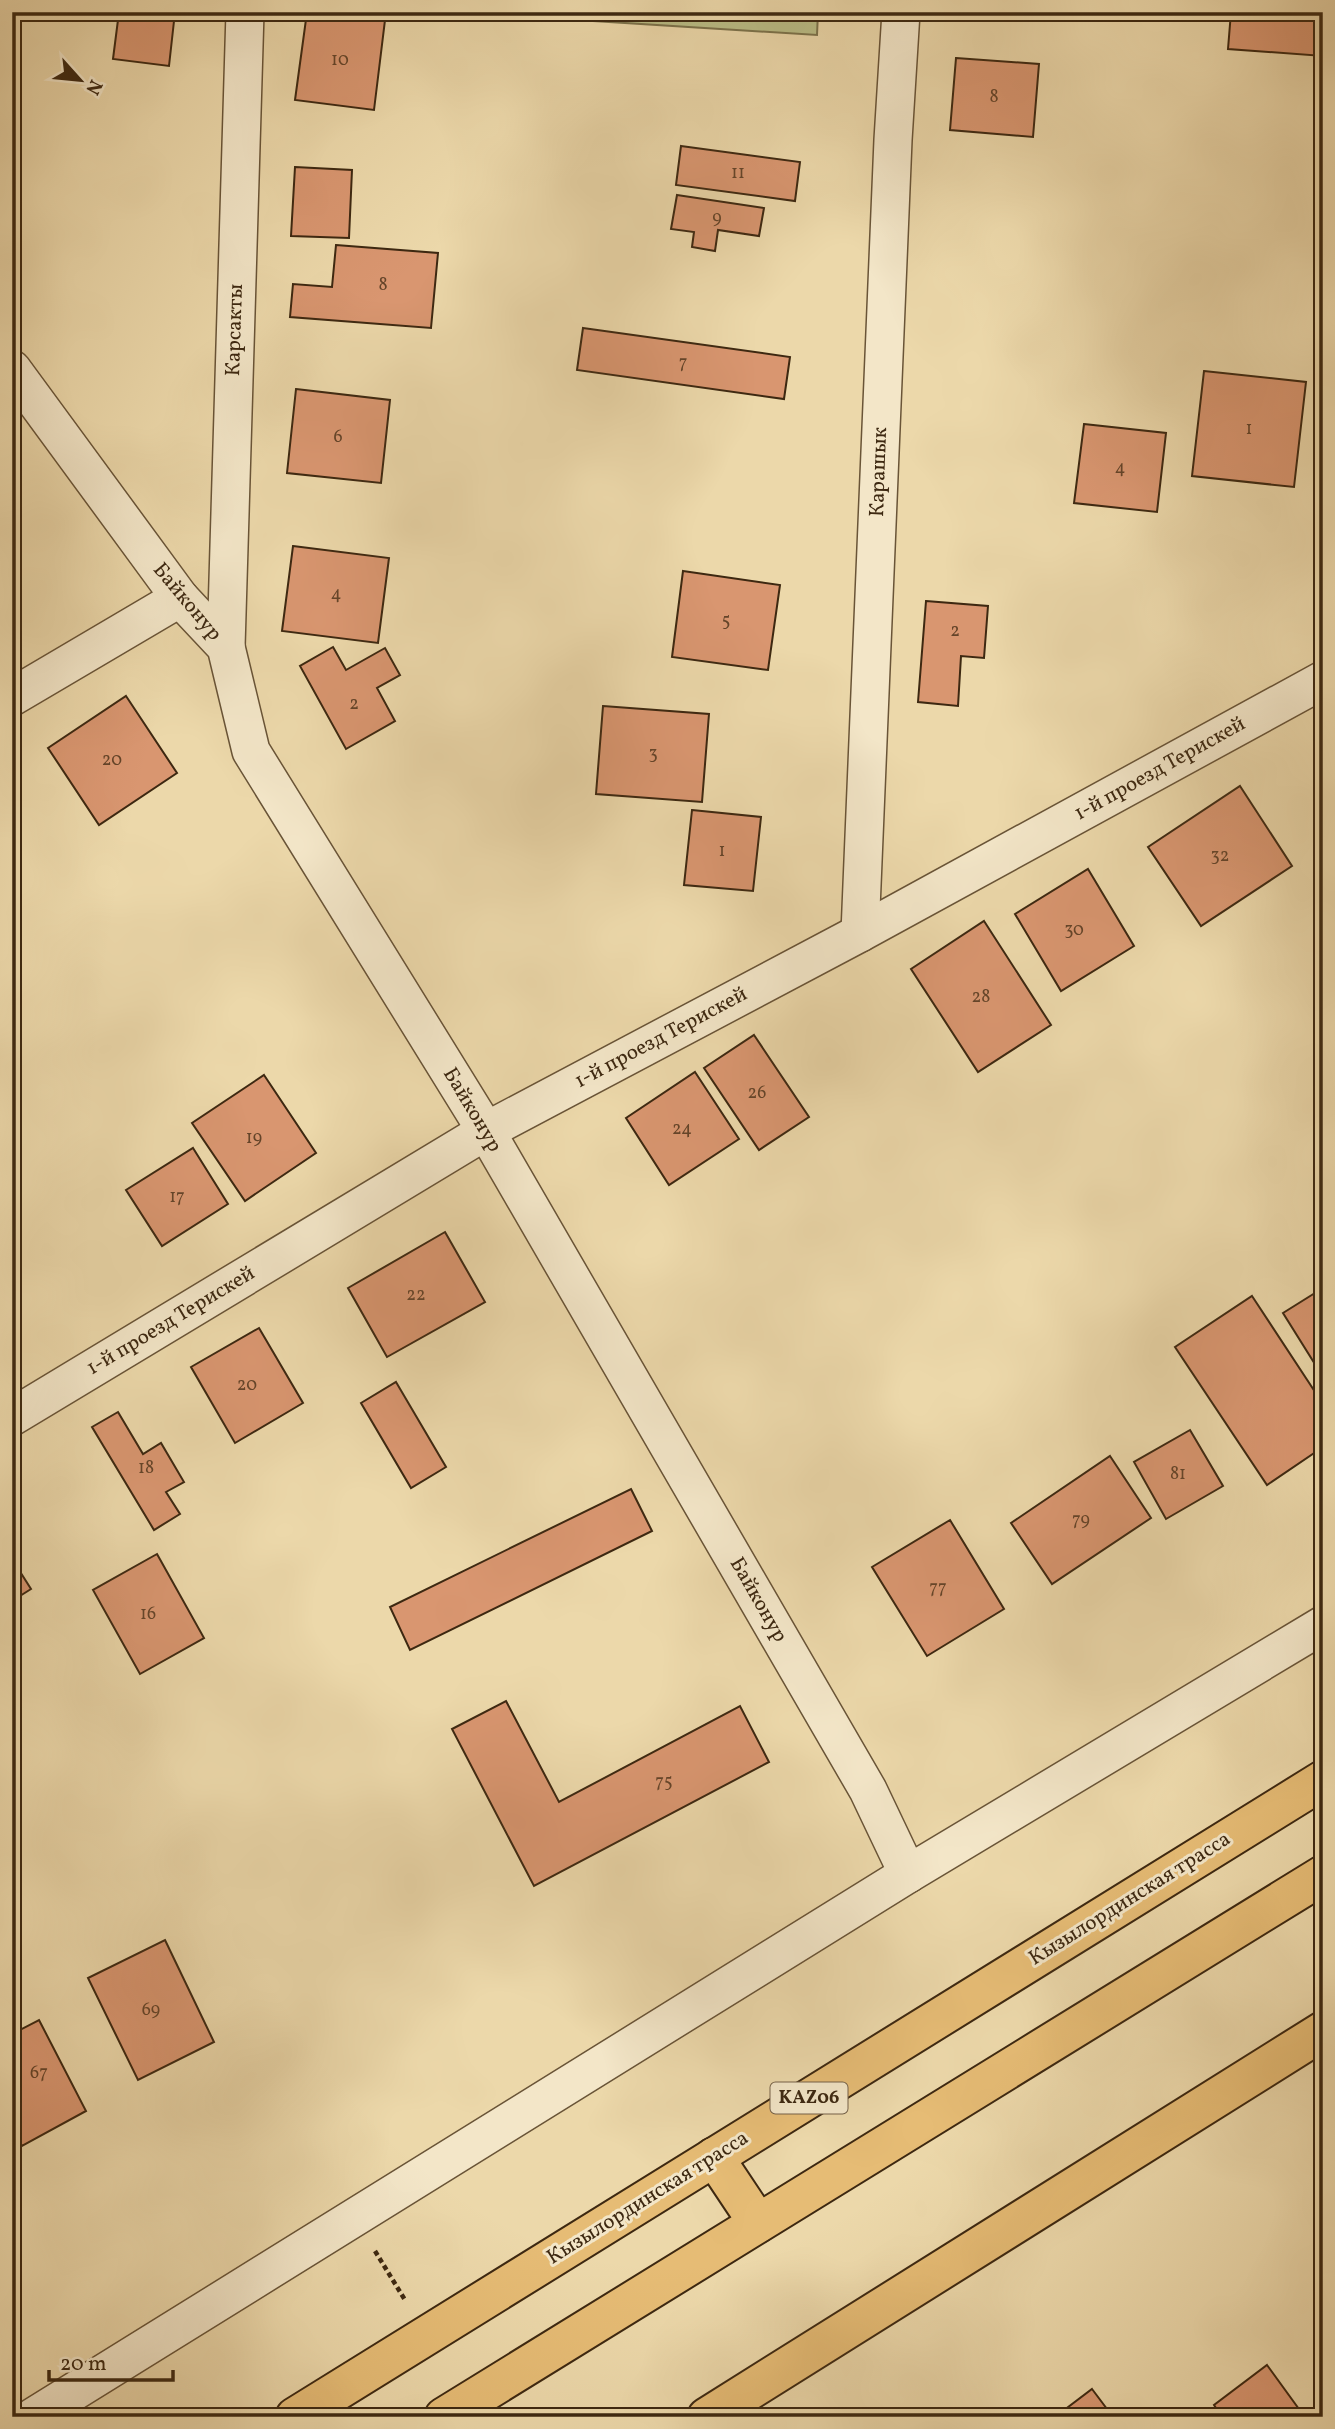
<svg xmlns="http://www.w3.org/2000/svg" width="1335" height="2429" font-family="Vollkorn,serif">
  <style>
    .green { fill: #babe87; stroke: #7c734c; stroke-width: 2 }
    .building { fill: #d99670; stroke: #3d2811; stroke-width: 2 }
    .lines { fill: none; stroke-linecap: round; stroke-linejoin: round }
    .street-casing { stroke: #695437; stroke-width: 40 }
    .highway-casing { stroke: #3d2811; stroke-width: 42 }
    .path { stroke: #3d2811; stroke-width: 4.5; stroke-dasharray: 5 3.5; stroke-linecap: butt }
    .street { stroke: #f3e6c8; stroke-width: 37 }
    .highway { stroke: #e6bc75; stroke-width: 38 }
    .labels { text-anchor: middle; dominant-baseline: central; stroke-width: 6; stroke-linejoin: round; paint-order: stroke }
    .number-label { font-size: 18px; fill: #644429 }
    .shield { fill: #f3e6c8; stroke: #746148; stroke-width: 2 }
    .shield-label { font-size: 19px; font-weight: bold; fill: #3d2811 }
    .street-label { font-size: 21px; fill: #3d2811; stroke: #f3e6c8 }
  </style>
  <rect width="100%" height="100%" fill="#ecd8aa"/>
  <filter id="stains"><feTurbulence type="fractalNoise" baseFrequency=".00286" numOctaves="4"/><feColorMatrix values="0 0 0 0 .2 0 0 0 0 .09 0 0 0 0 .02 0 0 0 .5 -.17"/></filter>
  <radialGradient id="worn" r=".72"><stop offset=".6" stop-color="#630" stop-opacity="0"/><stop offset="1" stop-color="#630" stop-opacity=".3"/></radialGradient>
  <polygon class="green" points="579,12 818,12 817,35 578,20"/>
  <g class="building">
    <polygon points="119,12 175,12 169,66 113,59"/>
    <polygon points="307,12 328,12 385,20 374,110 295,100"/>
    <polygon points="1231,12 1323,12 1323,56 1228,49"/>
    <polygon points="956,58 1039,64 1033,137 950,130"/>
    <polygon points="681,146 800,162 795,201 676,185"/>
    <polygon points="295,167 352,170 349,238 291,236"/>
    <polygon points="677,195 764,208 759,236 718,230 715,251 692,247 694,232 671,229"/>
    <polygon points="336,245 438,253 431,328 290,317 293,284 332,287"/>
    <polygon points="583,328 790,357 784,399 577,370"/>
    <polygon points="1204,371 1306,382 1294,487 1192,476"/>
    <polygon points="296,389 390,400 381,483 287,473"/>
    <polygon points="1084,424 1166,433 1157,512 1074,503"/>
    <polygon points="293,546 389,558 378,643 282,631"/>
    <polygon points="683,571 780,585 768,670 672,657"/>
    <polygon points="926,601 988,606 984,658 961,656 958,706 918,702"/>
    <polygon points="333,647 346,670 385,648 400,675 377,688 395,721 346,749 300,666"/>
    <polygon points="126,696 177,773 99,825 48,748"/>
    <polygon points="603,706 709,714 702,802 596,794"/>
    <polygon points="1240,786 1292,866 1201,926 1148,847"/>
    <polygon points="692,810 761,817 753,891 684,885"/>
    <polygon points="1088,869 1134,946 1061,991 1015,914"/>
    <polygon points="984,921 1051,1025 978,1072 911,969"/>
    <polygon points="754,1035 809,1117 759,1150 704,1068"/>
    <polygon points="695,1072 739,1139 669,1185 626,1118"/>
    <polygon points="264,1075 316,1153 245,1201 192,1123"/>
    <polygon points="193,1148 228,1204 162,1246 126,1190"/>
    <polygon points="445,1232 485,1302 387,1357 348,1288"/>
    <polygon points="1323,1288 1323,1377 1283,1313"/>
    <polygon points="1252,1296 1323,1404 1323,1447 1267,1485 1175,1347"/>
    <polygon points="259,1328 303,1403 235,1443 191,1367"/>
    <polygon points="396,1382 446,1467 411,1488 361,1403"/>
    <polygon points="118,1412 143,1454 161,1443 184,1482 166,1492 180,1514 154,1530 92,1427"/>
    <polygon points="1190,1430 1223,1486 1166,1519 1134,1462"/>
    <polygon points="1110,1456 1151,1518 1052,1584 1011,1523"/>
    <polygon points="631,1489 652,1531 410,1650 390,1607"/>
    <polygon points="950,1520 1004,1609 927,1656 872,1567"/>
    <polygon points="157,1554 204,1638 140,1674 93,1590"/>
    <polygon points="12,1559 31,1589 12,1601"/>
    <polygon points="506,1701 559,1802 740,1706 769,1762 534,1886 452,1729"/>
    <polygon points="165,1940 214,2042 138,2080 88,1978"/>
    <polygon points="39,2020 86,2111 22,2146 12,2127 12,2034"/>
    <polygon points="1267,2365 1304,2416 1222,2417 1214,2405"/>
    <polygon points="1092,2389 1113,2417 1055,2417"/>
  </g>
  <g class="lines">
    <defs>
      <g id="street">
        <polyline points="12,369 180,598 226,647 251,751 486,1131 868,1790 908,1874"/>
        <polyline points="226,647 245,12"/>
        <polyline points="12,697 180,598"/>
        <polyline points="860,933 893,140 901,12"/>
        <polyline points="12,1417 486,1131 860,933 1323,680"/>
        <polyline points="33,2417 908,1874 1323,1625"/>
      </g>
      <g id="highway">
        <polyline points="714,2157 758,2223"/>
        <polyline points="295,2417 1323,1780"/>
        <polyline points="444,2417 1323,1875"/>
        <polyline points="707,2417 1323,2031"/>
      </g>
    </defs>
    <use href="#street" class="street-casing"/>
    <use href="#highway" class="highway-casing"/>
    <polyline class="path" points="375,2251 405,2300"/>
    <use href="#street" class="street"/>
    <use href="#highway" class="highway"/>
  </g>
  <g class="labels">
    <g class="number-label">
      <text x="340" y="60">10</text>
      <text x="994" y="97">8</text>
      <text x="738" y="173">11</text>
      <text x="717" y="218">9</text>
      <text x="383" y="285">8</text>
      <text x="683" y="363">7</text>
      <text x="1249" y="429">1</text>
      <text x="338" y="437">6</text>
      <text x="1120" y="468">4</text>
      <text x="336" y="594">4</text>
      <text x="726" y="621">5</text>
      <text x="955" y="631">2</text>
      <text x="354" y="704">2</text>
      <text x="653" y="754">3</text>
      <text x="112" y="760">20</text>
      <text x="722" y="851">1</text>
      <text x="1220" y="856">32</text>
      <text x="1074" y="930">30</text>
      <text x="981" y="997">28</text>
      <text x="757" y="1093">26</text>
      <text x="682" y="1129">24</text>
      <text x="254" y="1138">19</text>
      <text x="177" y="1197">17</text>
      <text x="416" y="1295">22</text>
      <text x="247" y="1385">20</text>
      <text x="146" y="1468">18</text>
      <text x="1178" y="1474">81</text>
      <text x="1081" y="1520">79</text>
      <text x="938" y="1588">77</text>
      <text x="148" y="1614">16</text>
      <text x="664" y="1782">75</text>
      <text x="151" y="2010">69</text>
      <text x="39" y="2073">67</text>
    </g>
    <rect class="shield" x="770.5" y="2082.5" width="77" height="31" rx="5"/>
    <g class="shield-label">
      <text x="809" y="2098">KАZ06</text>
    </g>
    <g class="street-label">
      <text transform="translate(235 330) rotate(-88)">Карсакты</text>
      <text transform="translate(879 472) rotate(-88)">Карашык</text>
      <text transform="translate(187 602) rotate(50)">Байконур</text>
      <text transform="translate(1160 769) rotate(-29)">1-й проезд Терискей</text>
      <text transform="translate(661 1038) rotate(-28)">1-й проезд Терискей</text>
      <text transform="translate(472 1110) rotate(59)">Байконур</text>
      <text transform="translate(171 1321) rotate(-31)">1-й проезд Терискей</text>
      <text transform="translate(758 1600) rotate(60)">Байконур</text>
      <text transform="translate(1130 1899) rotate(-32)">Кызылординская трасса</text>
      <text transform="translate(648 2198) rotate(-32)">Кызылординская трасса</text>
    </g>
  </g>
  <rect width="1335" height="2429" fill="none" stroke="#ecd8aa" stroke-width="42"/>
  <rect x="14" y="14" width="1307" height="2401" fill="none" stroke="#3d2811" stroke-width="3.5"/>
  <rect x="21" y="21" width="1293" height="2387" fill="none" stroke="#3d2811" stroke-width="2"/>
  <g transform="translate(80 80) rotate(117)" stroke="#f3e6c8" stroke-width="5" paint-order="stroke">
  <path d="M0-5L12 26L0 18L-12 26Z" fill="#3d2811"/>
  <text y="-10" font-size="19" font-weight="bold" text-anchor="middle" fill="#3d2811">N</text>
  </g>
  <path d="M49 2370v10h124v-10" fill="none" stroke="#3d2811" stroke-width="3.5"/>
  <text x="60" y="2370" font-size="21" fill="#3d2811" stroke="#f3e6c8" stroke-width="5" paint-order="stroke">20 m</text>
  <rect width="100%" height="100%" filter="url(#stains)"/>
  <rect width="100%" height="100%" fill="url(#worn)"/>
</svg>
